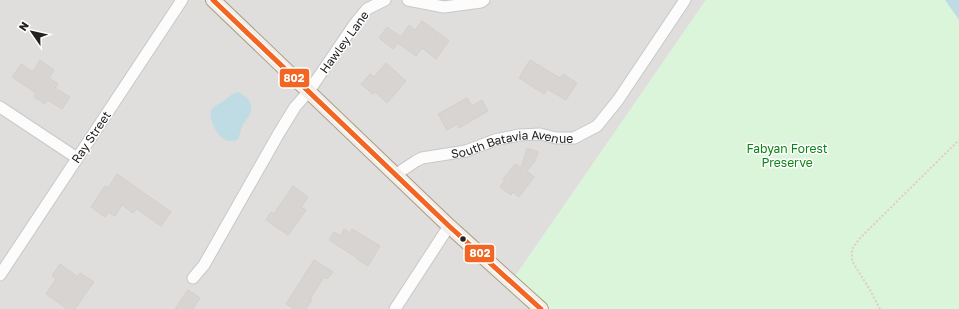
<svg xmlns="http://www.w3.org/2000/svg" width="959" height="309" font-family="'Golos Text',sans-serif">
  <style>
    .residential { fill: #dfdedc }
    .park { fill: #daf5da }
    .water { fill: #bfdbe3 }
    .building { fill: #d7d4d2; stroke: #d3d0cc }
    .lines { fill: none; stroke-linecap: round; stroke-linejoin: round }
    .minor-casing { stroke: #c9c8c7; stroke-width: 13 }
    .major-casing { stroke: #a79c86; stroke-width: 16 }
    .path { stroke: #dccecd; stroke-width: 2; stroke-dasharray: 2 2; stroke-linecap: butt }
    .minor { stroke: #fdfcfc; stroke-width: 11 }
    .major { stroke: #f3ede7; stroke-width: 14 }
    .bus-1-casing { stroke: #fff; stroke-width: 8 }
    .bus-1 { stroke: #f26522; stroke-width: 5 }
    .bus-dot { fill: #222; stroke: #fff; stroke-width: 1.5 }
    .labels { text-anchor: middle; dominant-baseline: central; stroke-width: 3; stroke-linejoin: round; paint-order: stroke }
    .street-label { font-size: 12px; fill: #222; stroke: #fff }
    .park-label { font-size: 12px; fill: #0c8416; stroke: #fff }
    .line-badge { stroke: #fff; stroke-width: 1.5 }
    .badge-label { font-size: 11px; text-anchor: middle; font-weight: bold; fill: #fff }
  </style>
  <rect width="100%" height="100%" fill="#f0eeeb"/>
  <g class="residential">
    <polygon points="0,0 207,0 443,228 391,309 0,309"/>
    <polygon points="220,0 706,0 514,278"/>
    <polygon points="449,235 533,309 401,309"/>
  </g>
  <polygon class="park" points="706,0 945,0 959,20 959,309 551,309 514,278"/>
  <g class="water">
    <polygon points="945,0 959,0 959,20"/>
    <path d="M238 92C249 97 255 105 249 116 247 119 245 121 243 124 241 129 240 134 238 139 221 150 206 117 212 109 214 106 219 104 222 102 228 98 231 94 238 92Z"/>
  </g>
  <g class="building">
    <polygon points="422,21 449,41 436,59 422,48 416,56 398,43 393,49 379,38 387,27 401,37 409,25 415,30"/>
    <polygon points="40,60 54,70 49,78 58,84 55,88 70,97 62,109 48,100 45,104 34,97 36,93 12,77 21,64 33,72"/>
    <polygon points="530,60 560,78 563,74 577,83 566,100 547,89 544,94 519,78"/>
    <polygon points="386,63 406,81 387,103 375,92 373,94 361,84 370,74 374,77"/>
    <polygon points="467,98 472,106 482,100 488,111 459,128 457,124 447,130 438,114"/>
    <polygon points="527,148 538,152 535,161 527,171 534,177 519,197 513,192 511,195 500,187 505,180 503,179 515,164 521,168"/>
    <polygon points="117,174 171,212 161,226 137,209 133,213 122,205 115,216 109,212 105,217 91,207 105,186 108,188"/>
    <polygon points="293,186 308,197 301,207 306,210 288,235 266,220 271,212 274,214"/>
    <polygon points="344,229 350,233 352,229 380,246 368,266 357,259 357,258 329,240 334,232 341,236"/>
    <polygon points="314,260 333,272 327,279 324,277 310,299 312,300 306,309 294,309 286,304"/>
    <polygon points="60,264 78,277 80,273 94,282 75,309 67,309 46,294 56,279 52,276"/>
    <polygon points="188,290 200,298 193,309 175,309"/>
  </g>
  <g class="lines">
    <defs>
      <g id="minor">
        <polyline points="408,0 444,7 481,2 484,0"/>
        <polyline points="0,107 77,158"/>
        <path id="s1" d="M395 175 416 161 422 158 466 151 495 140 519 135 540 134 556 138H574L597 126 618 100 685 0"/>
        <polyline points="0,275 182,0"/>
        <polyline points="193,278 204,265 279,133 295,107 309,91 354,25 367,9 385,0"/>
        <polyline points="395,309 449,226"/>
      </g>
      <polyline id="major" points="213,0 449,226 541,309"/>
    </defs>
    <use href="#minor" class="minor-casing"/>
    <use href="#major" class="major-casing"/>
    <polyline class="path" points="880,309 870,290 852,261 852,249 860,238 959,140"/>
    <use href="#minor" class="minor"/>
    <use href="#major" class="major"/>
    <defs>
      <polyline id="bus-1" points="213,0 449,226 541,309"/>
    </defs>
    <use href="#bus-1" class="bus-1-casing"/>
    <use href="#bus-1" class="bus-1"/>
  </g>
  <circle class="bus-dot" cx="463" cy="239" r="3.5"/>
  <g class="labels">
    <g class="street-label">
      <text transform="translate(344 42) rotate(-54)">Hawley Lane</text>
      <text transform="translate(91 137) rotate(-56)">Ray Street</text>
      <text stroke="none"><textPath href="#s1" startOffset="124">South Batavia Avenue</textPath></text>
    </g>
    <g class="park-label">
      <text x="787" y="148">Fabyan Forest<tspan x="787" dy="14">Preserve</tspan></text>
    </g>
  </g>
  <g class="line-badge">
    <rect x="279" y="68" width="31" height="20" rx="4" fill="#f26522"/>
    <rect x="464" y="244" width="31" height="19" rx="4" fill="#f26522"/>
  </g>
  <g class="badge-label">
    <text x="294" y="82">802</text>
    <text x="480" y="257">802</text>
  </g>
  <g transform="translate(32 32) rotate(304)" stroke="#ffffff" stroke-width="3" paint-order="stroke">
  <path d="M0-3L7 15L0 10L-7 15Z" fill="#222222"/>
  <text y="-6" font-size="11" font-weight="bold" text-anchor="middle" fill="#222222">N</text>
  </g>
</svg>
